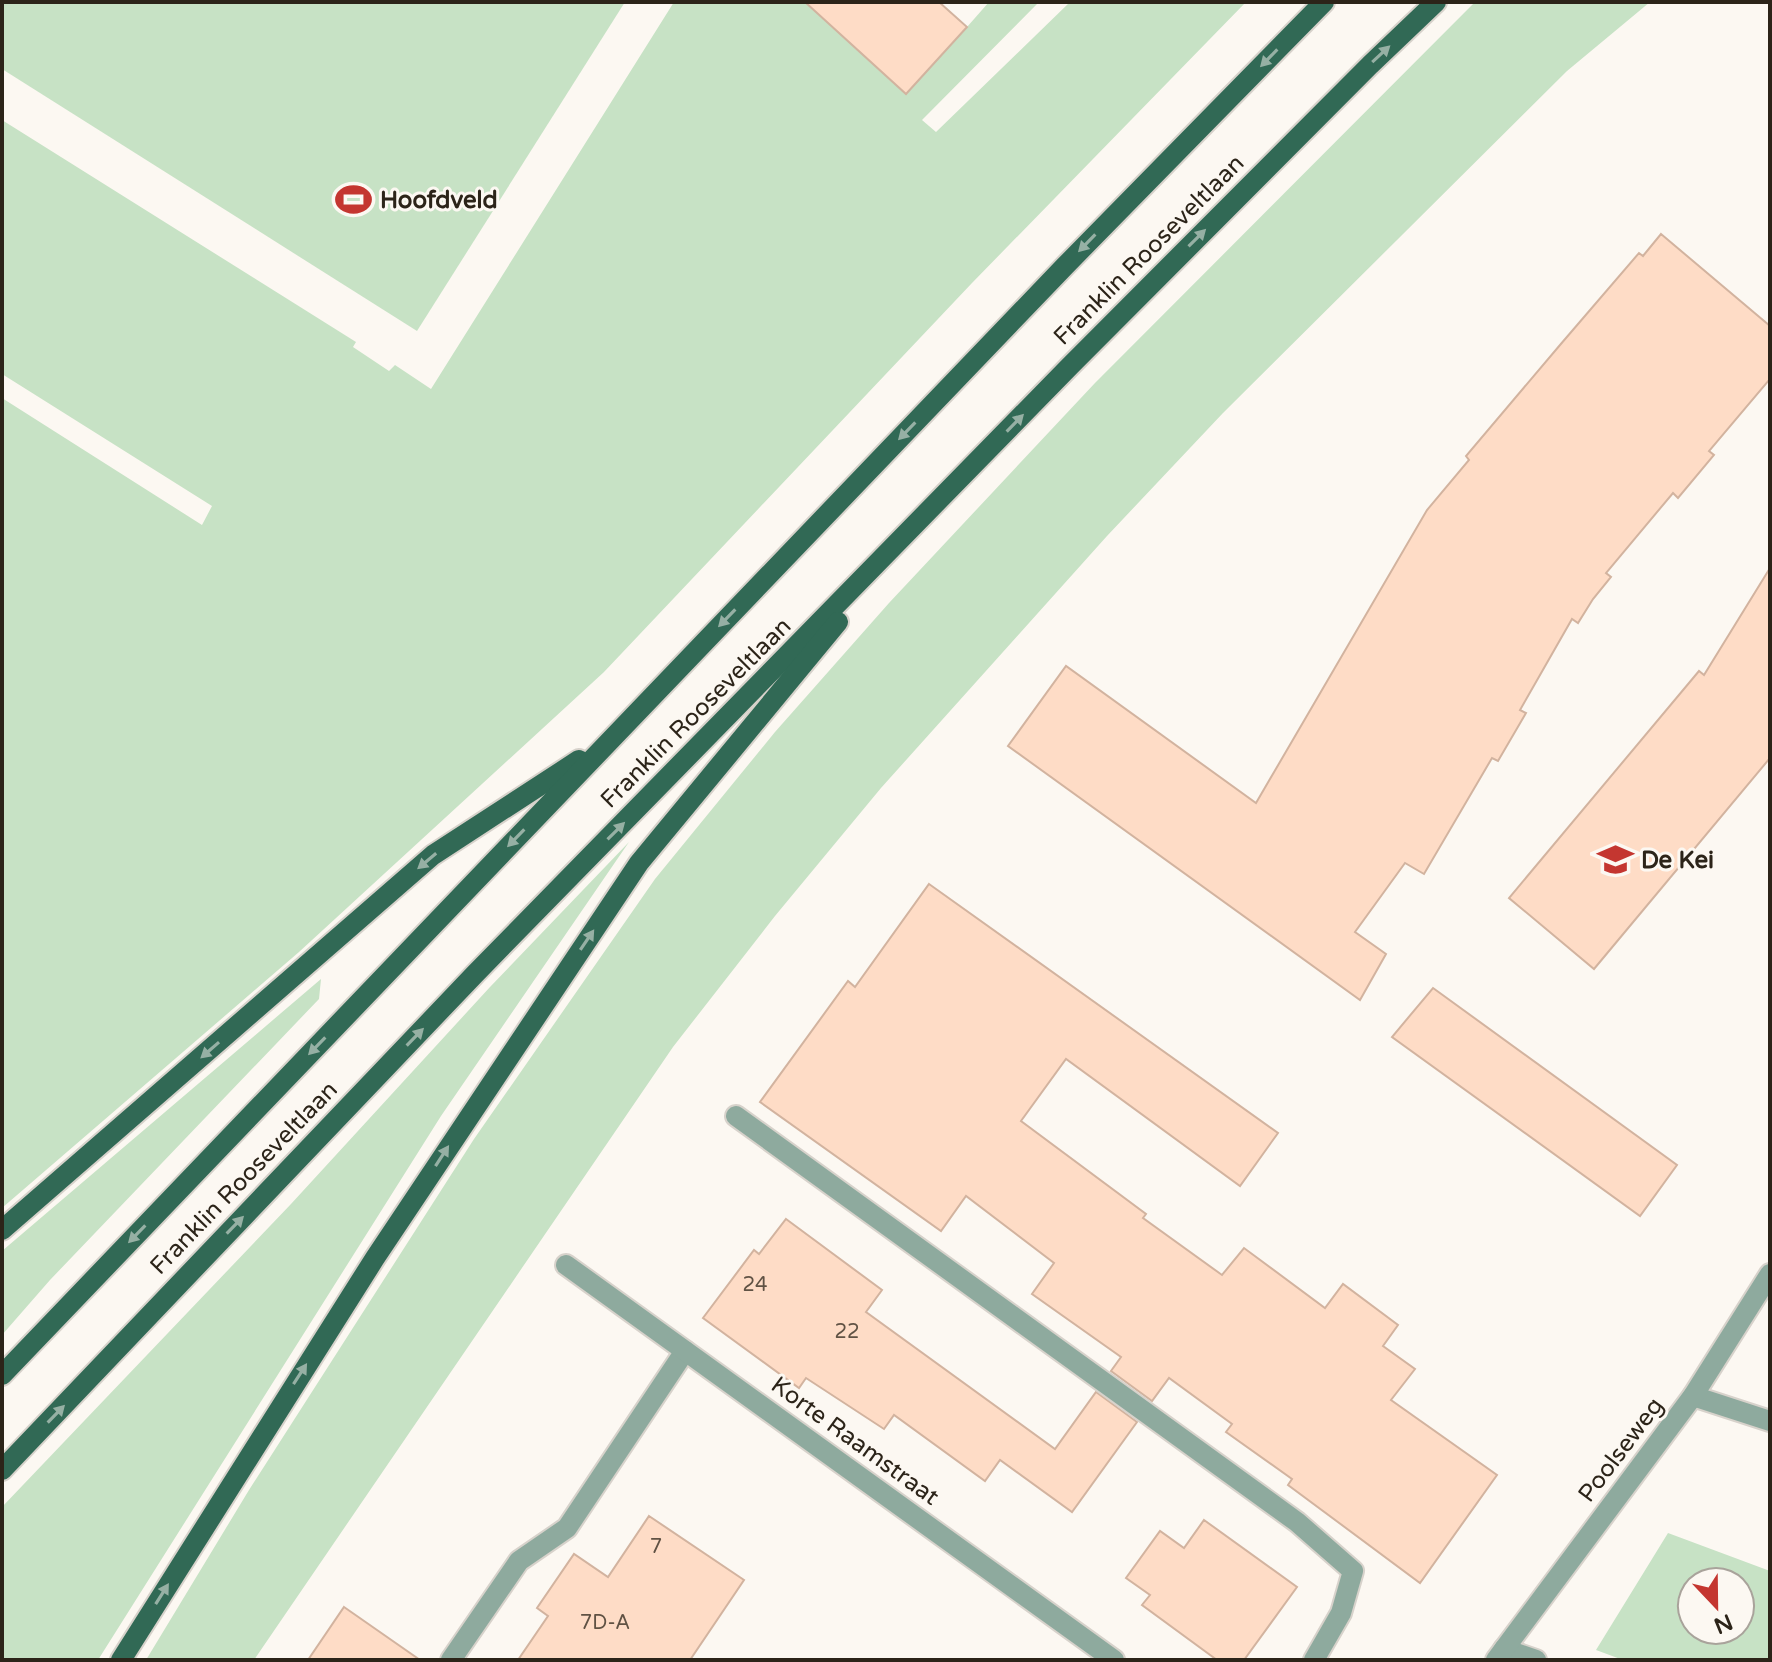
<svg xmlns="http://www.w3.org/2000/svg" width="1772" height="1662" font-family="'Varela Round',sans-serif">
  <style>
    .green { fill: #c7e2c5; fill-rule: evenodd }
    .building { fill: #fedcc6; stroke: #d2b39f; stroke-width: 2 }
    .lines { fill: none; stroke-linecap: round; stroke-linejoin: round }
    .service-casing { stroke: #d7d2cb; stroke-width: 24 }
    .minor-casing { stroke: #d7d2cb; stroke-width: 24 }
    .primary-casing { stroke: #d7d2cb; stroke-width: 24 }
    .service { stroke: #8eaa9e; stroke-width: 20 }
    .minor { stroke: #8eaa9e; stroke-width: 20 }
    .primary { stroke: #316955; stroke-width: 20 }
    .oneway { fill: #96b0a4 }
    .labels { text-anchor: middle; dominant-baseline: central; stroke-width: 6; stroke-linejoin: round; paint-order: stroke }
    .number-label { font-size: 20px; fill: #605244 }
    .poi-label { font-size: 24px; font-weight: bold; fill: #2c2419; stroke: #fcf8f2; text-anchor: start }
    .street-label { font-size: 24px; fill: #2c2419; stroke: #fcf8f2 }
  </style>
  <rect width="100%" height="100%" fill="#fcf8f2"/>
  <g class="green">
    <polygon points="2,2 625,2 417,331 2,69"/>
    <polygon points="674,2 805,2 967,27 989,2 1039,2 922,120 936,132 1070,2 1246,2 972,283 604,672 299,952 2,1208 2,398 202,525 212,506 2,374 2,120 356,342 353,347 389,371 395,365 431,389"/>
    <polygon points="1475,2 1650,2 1567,71 1223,413 1107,536 881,788 775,916 673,1047 254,1660 146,1660 249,1490 474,1139 655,879 775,732 889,603 1095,383"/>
    <polygon points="629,842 441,1116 98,1660 2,1660 2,1507 291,1204 490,987"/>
    <polygon points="321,979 319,999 50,1280 2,1335 2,1251"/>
    <path d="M1668 1533 1770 1571V1660H1623L1596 1650ZM1692 1582H1740V1630H1692Z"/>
  </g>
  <g class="building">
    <polygon points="805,2 939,2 967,27 906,94"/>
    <polygon points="1661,234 1770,326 1770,379 1709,451 1714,455 1678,498 1673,493 1606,573 1611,577 1593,599 1578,623 1572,619 1520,710 1526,713 1498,761 1492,758 1424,874 1405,863 1355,932 1386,954 1360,1000 1008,746 1066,666 1256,803 1427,510 1469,460 1466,456 1560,345 1639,253 1643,256"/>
    <polygon points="1770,568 1770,758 1594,969 1509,898 1699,671 1704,675"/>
    <polygon points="929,884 1278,1133 1240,1186 1066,1059 1021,1121 1146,1214 1143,1218 1222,1275 1244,1248 1325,1308 1343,1284 1398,1325 1383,1346 1415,1369 1391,1400 1497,1475 1420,1583 1288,1485 1292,1479 1226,1432 1232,1424 1169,1378 1152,1401 1111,1371 1121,1357 1032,1294 1054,1263 966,1196 941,1231 760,1102 848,981 855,987"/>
    <polygon points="1433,988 1677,1165 1640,1216 1392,1037"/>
    <polygon points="786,1219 882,1290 866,1312 1055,1449 1096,1392 1137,1422 1072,1512 1000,1460 985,1481 894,1415 884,1429 806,1378 799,1388 703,1318 754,1250 759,1254"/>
    <polygon points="649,1516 744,1580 690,1660 518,1660 548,1616 537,1608 574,1554 608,1577"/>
    <polygon points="1204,1520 1297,1587 1244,1660 1217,1660 1142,1605 1150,1595 1126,1578 1160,1531 1184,1548"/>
    <polygon points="344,1607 420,1660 308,1660"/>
  </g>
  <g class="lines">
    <defs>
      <g id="service">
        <polyline points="1693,1396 1770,1421"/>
        <polyline points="1504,1649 1536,1660"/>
        <polyline points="451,1660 519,1561 567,1528 685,1351"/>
      </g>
      <g id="minor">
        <polyline points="736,1116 1297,1522 1353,1571 1341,1613 1314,1660"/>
        <polyline points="566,1265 1114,1660"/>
        <polyline points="1496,1660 1693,1396 1770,1274"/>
      </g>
      <g id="primary">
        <polyline points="2,1230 433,855 579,760"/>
        <polyline points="2,1375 1065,266 1324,2"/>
        <polyline points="2,1470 475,974 1070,366 1370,65 1436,2"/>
        <polyline points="121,1660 375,1258 639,863 838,622"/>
      </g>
    </defs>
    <use href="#service" class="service-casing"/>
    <use href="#minor" class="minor-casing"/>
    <use href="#primary" class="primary-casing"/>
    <use href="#service" class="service"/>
    <use href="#minor" class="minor"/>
    <use href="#primary" class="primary"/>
  </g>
  <defs><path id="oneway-solid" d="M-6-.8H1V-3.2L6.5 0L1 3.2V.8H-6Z" transform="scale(2)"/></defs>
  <g class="oneway">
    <use href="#oneway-solid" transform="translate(1381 54) rotate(-43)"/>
    <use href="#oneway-solid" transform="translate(1269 58) rotate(134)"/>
    <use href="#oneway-solid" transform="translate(1197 238) rotate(-45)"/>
    <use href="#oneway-solid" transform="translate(1087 243) rotate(134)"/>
    <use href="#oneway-solid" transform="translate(1015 423) rotate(-46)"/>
    <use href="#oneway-solid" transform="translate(907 431) rotate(134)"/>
    <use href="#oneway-solid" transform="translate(727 618) rotate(134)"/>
    <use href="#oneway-solid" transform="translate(616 831) rotate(-45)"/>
    <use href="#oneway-solid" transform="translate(516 838) rotate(134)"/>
    <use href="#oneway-solid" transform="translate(427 861) rotate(140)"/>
    <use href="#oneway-solid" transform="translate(587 940) rotate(-56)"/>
    <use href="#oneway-solid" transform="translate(415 1037) rotate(-46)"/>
    <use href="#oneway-solid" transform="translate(317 1046) rotate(134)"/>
    <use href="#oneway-solid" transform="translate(210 1050) rotate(139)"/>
    <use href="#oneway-solid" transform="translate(442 1156) rotate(-57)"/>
    <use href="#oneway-solid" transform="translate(235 1225) rotate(-46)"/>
    <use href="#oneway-solid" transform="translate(137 1234) rotate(134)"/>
    <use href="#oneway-solid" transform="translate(300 1374) rotate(-57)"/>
    <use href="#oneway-solid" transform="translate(56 1414) rotate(-46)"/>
    <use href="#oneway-solid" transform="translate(162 1594) rotate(-58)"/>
  </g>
  <defs>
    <symbol id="stadium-bare" viewBox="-9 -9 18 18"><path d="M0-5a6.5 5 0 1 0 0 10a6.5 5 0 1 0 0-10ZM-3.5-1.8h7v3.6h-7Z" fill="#c43630" stroke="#fcf8f2" stroke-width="2.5" paint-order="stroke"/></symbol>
    <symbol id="school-bare" viewBox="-9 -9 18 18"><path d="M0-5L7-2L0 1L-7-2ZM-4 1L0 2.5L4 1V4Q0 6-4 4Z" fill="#c43630" stroke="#fcf8f2" stroke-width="2.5" paint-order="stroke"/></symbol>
  </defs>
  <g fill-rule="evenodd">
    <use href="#stadium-bare" x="328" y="174" width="51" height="51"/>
    <use href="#school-bare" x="1590" y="834" width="51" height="51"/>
  </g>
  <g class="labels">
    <g class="number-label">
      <text x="755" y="1285">24</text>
      <text x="847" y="1332">22</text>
      <text x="656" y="1547">7</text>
      <text x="605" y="1623">7D-A</text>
    </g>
    <g class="poi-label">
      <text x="380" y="200">Hoofdveld</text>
      <text x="1641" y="860">De Kei</text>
    </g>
    <g class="street-label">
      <text transform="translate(1149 250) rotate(-45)">Franklin Rooseveltlaan</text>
      <text transform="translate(696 713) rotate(-45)">Franklin Rooseveltlaan</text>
      <text transform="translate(244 1178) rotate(-46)">Franklin Rooseveltlaan</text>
      <text transform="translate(855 1441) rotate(36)">Korte Raamstraat</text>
      <text transform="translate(1621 1450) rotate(-53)">Poolseweg</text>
    </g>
  </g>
  <rect width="1772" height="1662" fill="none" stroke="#2c2419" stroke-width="8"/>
  <g transform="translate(1716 1606) rotate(158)"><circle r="38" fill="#fcf8f2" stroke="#a9a39b" stroke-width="2"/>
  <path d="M0-6L14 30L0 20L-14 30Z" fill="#c43630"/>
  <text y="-12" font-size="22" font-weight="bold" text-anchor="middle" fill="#2c2419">N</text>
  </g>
</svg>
